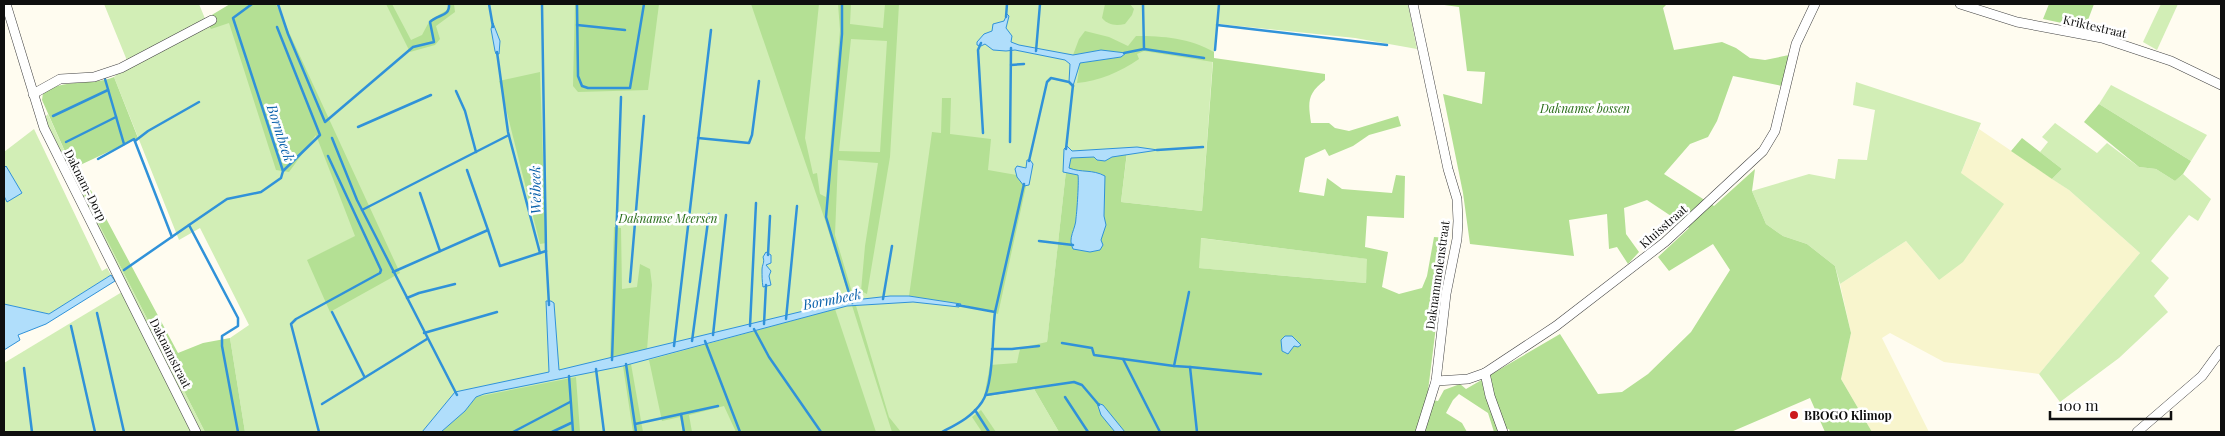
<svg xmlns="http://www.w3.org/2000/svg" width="2225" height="436" font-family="'Playfair Display',serif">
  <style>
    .farmland { fill: #f8f5cd }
    .green { fill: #d2eeb6 }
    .forest { fill: #b4e094; fill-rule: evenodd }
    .water { fill: #b0defb; stroke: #3092d9 }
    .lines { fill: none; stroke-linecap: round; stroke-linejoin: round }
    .stream { stroke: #3092d9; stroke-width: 2.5 }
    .minor-casing { stroke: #424242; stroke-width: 10 }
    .minor { stroke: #fff; stroke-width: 9 }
    .poi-dot { fill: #cc1a1e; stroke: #fff; stroke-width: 2 }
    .labels { text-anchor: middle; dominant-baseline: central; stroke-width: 5; stroke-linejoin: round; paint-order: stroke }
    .street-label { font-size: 12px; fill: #0f0f0f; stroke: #fff }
    .park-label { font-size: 12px; font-style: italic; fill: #286d18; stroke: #fff }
    .poi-label { font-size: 12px; font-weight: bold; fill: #0f0f0f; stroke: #fff; text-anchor: start }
    .water-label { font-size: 14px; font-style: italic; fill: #0c63ac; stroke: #fff }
  </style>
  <rect width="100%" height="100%" fill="#fffcf0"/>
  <polygon class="farmland" points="1979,129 2069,190 2140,253 2039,374 1944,362 1890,333 1882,338 1929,432 1872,432 1841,379 1851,333 1840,284 1906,241 1939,280 1961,173"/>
  <g class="green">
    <polygon points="104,4 199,4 206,21 236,4 1408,4 1417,49 1355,38 1218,24 1213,58 1202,211 1121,202 1127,153 1068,153 1047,343 1020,348 1018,363 985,397 1034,389 1059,432 245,432 230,338 249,325 200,228 179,240 114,77 128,63"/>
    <polygon points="2161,4 2178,4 2157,50 2143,42"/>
    <polygon points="1856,82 1981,123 1961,173 2004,204 1963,262 1939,280 1906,241 1840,284 1835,266 1807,244 1783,236 1766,224 1752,191 1809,174 1835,179 1838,159 1867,160 1875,110 1853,105"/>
    <polygon points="2111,85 2207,135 2191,161 2099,104"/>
    <polygon points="48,114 88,203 205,432 201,432 43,119"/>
    <polygon points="2055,123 2097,153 2107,143 2139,167 2156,169 2175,181 2183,174 2211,199 2198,221 2189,215 2151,261 2169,278 2154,296 2168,312 2119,358 2060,402 2039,374 2140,253 2069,190 2052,179 2062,169 2040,152 2048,142 2042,137"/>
    <polygon points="34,129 102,271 107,268 111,275 49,314 4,304 4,152"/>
    <polygon points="1200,238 1368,259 1366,283 1198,268"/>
    <polygon points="122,292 193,432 4,432 4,363"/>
  </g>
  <g class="forest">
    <polygon points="230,4 276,4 400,273 330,312 307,260 355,236 316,135 289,172 276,170 229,23 211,29 205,19"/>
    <polygon points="386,4 392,4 411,40 422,35 430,20 449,9 450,4 454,4 455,12 436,26 440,39 435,45 410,52"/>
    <polygon points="575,4 659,4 648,90 578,92 573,86"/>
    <path d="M751 4H819L805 138 813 174 817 173 820 194 826 197 840 30 838 4H851L850 24 883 28 885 4H899L890 157 867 294 861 291 865 246 878 163 838 160 835 235 889 417 901 432H892L825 220ZM851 39 887 41 880 152 839 151Z"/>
    <path d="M1105 4H1130L1134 9 1132 15 1125 24C1115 26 1108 25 1102 18Z"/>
    <path d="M1437 4H1667L1663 8 1674 50 1722 42 1736 48 1750 58 1765 60 1789 55 1782 86 1733 76 1717 121 1708 137 1690 144 1664 174 1714 206 1755 169 1752 191 1766 224 1783 236 1807 244 1835 266 1851 333 1841 379 1872 432H1825L1810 398 1731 432H1510L1509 429 1494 432 1488 413 1459 394 1453 400 1446 413 1462 423 1467 432H1059L1034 389 984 397 990 365 1017 363 1020 348 1047 342 1068 153 1127 152 1121 202 1202 211 1213 62 1144 51 1137 54 1139 59C1120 72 1099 81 1077 83L1080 63 1121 57 1126 53 1101 50 1073 55 1079 39 1085 31 1109 37 1128 46 1136 36C1164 36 1189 38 1214 52V58L1325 74V80C1307 94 1308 102 1311 123H1329L1335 128 1349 131 1398 116 1401 126 1369 135 1353 146 1329 156 1325 149 1305 158 1299 192 1324 196 1327 178 1342 189 1392 193 1396 175 1405 176 1404 218 1367 216 1365 247 1388 252 1382 287 1399 294 1422 288 1427 276 1434 237 1449 238 1439 302 1427 399 1438 401 1444 390 1460 384 1466 389 1560 334 1598 394 1622 392 1648 374 1691 332 1730 270 1713 244 1669 271 1658 257 1689 228 1647 200 1624 208 1626 234 1639 252 1628 264 1617 247 1609 249 1607 214 1569 220 1574 256 1470 244 1463 193 1443 94 1482 104 1485 72 1467 71 1459 7ZM1201 238 1367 259 1366 283 1199 268Z"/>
    <polygon points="2049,4 2094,4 2085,28 2043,19"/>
    <polygon points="540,72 546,243 540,244 499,81"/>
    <path d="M114 77 138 138 78 166 178 353 203 343 230 338 245 432H205L88 203 42 100 43 93C63 78 92 86 114 77Z"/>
    <polygon points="942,98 951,98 950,134 991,139 988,170 1028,177 998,314 961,304 909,296 932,132 941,133"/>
    <polygon points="2099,104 2191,161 2183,174 2175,181 2156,169 2139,167 2084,122"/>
    <polygon points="2022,138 2062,169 2052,179 2011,151"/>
    <polygon points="614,227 621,228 622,289 637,287 640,264 650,269 652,285 647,350 610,358"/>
    <polygon points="835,309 876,432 736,432 724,406 689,415 692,432 683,432 680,417 662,421 649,360"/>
    <polygon points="631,364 643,432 633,432 623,366"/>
    <polygon points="576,377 580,432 441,432 465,411 476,397"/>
    <polygon points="981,410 996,432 982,432 972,417"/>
  </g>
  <g class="water">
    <polygon points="1007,14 1009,16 1006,28 1012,36 1011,42 1019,45 1073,55 1101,50 1126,53 1121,57 1080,63 1073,86 1069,82 1070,64 1065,60 1015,50 1006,51 993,50 985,44 981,46 977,45 977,42 984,34 992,31 993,24 1004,21"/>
    <polygon points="493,23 500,41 499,54 496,54 495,51 491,29"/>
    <path d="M1067 146 1072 151 1137 147 1158 150 1112 157 1105 161 1097 160 1094 157 1071 158 1069 168C1082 173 1092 169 1105 176L1104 216 1106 225 1101 240 1103 245 1100 250 1090 252 1073 249C1067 238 1076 229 1076 218 1077 211 1079 180 1078 175L1063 172 1064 149Z"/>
    <polygon points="1027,160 1030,160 1033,164 1029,185 1024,186 1017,177 1015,169 1017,166 1026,168"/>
    <polygon points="6,166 22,193 7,202 4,196 4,168"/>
    <path d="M766 252 771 255V263L766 265 771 271 769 276 771 285 763 287C762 281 762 276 762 270 762 264 765 263 763 257Z"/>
    <polygon points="111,275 115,281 46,324 18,335 20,340 4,350 4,304 49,314"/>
    <polygon points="890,296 909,296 961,304 959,307 913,302 847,306 623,366 484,394 476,397 465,411 441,432 422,432 455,392 549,372 546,301 551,301 554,303 559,370 845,301"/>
    <polygon points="1285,336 1292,336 1301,345 1298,347 1294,346 1288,354 1282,351 1281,340"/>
    <polygon points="1097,403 1103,405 1125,432 1115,432 1101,415"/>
  </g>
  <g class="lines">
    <g class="stream">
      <path d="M278 4 288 34 325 122 413 47 434 42 430 22C438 14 450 17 449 4"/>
      <polyline points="489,4 493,27"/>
      <polyline points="542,4 546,251 549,305"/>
      <polyline points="577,4 578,76 582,86 588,88 630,88 644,4"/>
      <polyline points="842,4 842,34 826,217 852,303"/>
      <polyline points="1143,4 1144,49"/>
      <polyline points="1006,17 1007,4"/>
      <polyline points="577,25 625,30"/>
      <polyline points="1217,25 1387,45"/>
      <polyline points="277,27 320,135 283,171"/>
      <polyline points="981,43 978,50 983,133"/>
      <polyline points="1215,50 1219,4"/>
      <polyline points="1036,51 1040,4"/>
      <polyline points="497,52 508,132 540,253"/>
      <polyline points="1124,53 1144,49 1204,58"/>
      <polyline points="1011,65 1024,64"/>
      <polyline points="105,79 124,144"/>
      <polyline points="456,91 465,111 476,152"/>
      <polyline points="53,116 108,90"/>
      <polyline points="358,127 431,95"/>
      <polyline points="332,138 357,200 457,395"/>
      <polyline points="698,138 749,143 752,135 759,81"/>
      <polyline points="135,141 148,131 199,102"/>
      <polyline points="66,142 116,117"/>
      <polyline points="1010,142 1011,48"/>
      <polyline points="1066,149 1073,85"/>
      <polyline points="1157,150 1203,147"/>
      <polyline points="98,159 134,139 172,237"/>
      <polyline points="1029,161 1047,82 1051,78 1069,82 1073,86"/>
      <polyline points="467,170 488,230"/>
      <polyline points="420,193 440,251"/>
      <polyline points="362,210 509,135"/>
      <polyline points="189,225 227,199 261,192 281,178 283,171 233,18 252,4"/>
      <polyline points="1039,241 1073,245"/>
      <polyline points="768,255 770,216"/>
      <polyline points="124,270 189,225 238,318 238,326 222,336 222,346 238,432"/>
      <polyline points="393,272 488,230 500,266 546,251"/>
      <polyline points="630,282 644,116"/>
      <polyline points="1189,292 1174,366 1190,367"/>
      <polyline points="407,298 419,293 455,284"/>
      <polyline points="883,299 892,246"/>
      <polyline points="957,305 995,312 1024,184"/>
      <polyline points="332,312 364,376"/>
      <polyline points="97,313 124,432"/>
      <polyline points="786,319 797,206"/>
      <polyline points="764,324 766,285"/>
      <polyline points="71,326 95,432"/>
      <polyline points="750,326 756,203"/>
      <polyline points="754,329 769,357 821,432"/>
      <polyline points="424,333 497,312"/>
      <polyline points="713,335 726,215"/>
      <polyline points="692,341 709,214"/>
      <polyline points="705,341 740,432"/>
      <polyline points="1062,343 1092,348 1094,355 1174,366"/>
      <polyline points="674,346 711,30"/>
      <polyline points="992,349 1012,349 1039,346"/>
      <polyline points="1123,359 1160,432"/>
      <polyline points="612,360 621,97"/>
      <polyline points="626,364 636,432"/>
      <polyline points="24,368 32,432"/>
      <polyline points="596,369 604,432"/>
      <polyline points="569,376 573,432"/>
      <polyline points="986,395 1074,382 1082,385 1099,405"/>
      <polyline points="1065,397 1088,432"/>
      <polyline points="322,404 427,339"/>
      <polyline points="975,410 989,432"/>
      <polyline points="681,414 684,432"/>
      <polyline points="635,424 718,406"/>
      <polyline points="319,432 291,324 296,319 380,273 381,270 328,156"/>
      <polyline points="513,432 570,402"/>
      <polyline points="552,432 571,423"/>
      <path d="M942 432C957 424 972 417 982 402 994 385 992 334 995 312"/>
      <polyline points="1197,432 1190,367 1261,374"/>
    </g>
    <defs>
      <g id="minor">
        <polyline points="6,4 44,128 196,432"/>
        <polyline points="1413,4 1448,169 1457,199 1458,221 1457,239 1446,294 1436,381 1420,432"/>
        <polyline points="1960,4 2017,22 2102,38 2171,61 2221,85"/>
        <polyline points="33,94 60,79 94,77 121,68 212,20"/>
        <polyline points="1485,373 1490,396 1503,432"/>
        <polyline points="1436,381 1468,379 1485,373 1556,326 1665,242 1763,151 1775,131 1796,44 1815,4"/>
        <polyline points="2137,432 2202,376 2221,350"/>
      </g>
    </defs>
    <use href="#minor" class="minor-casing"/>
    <use href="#minor" class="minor"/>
  </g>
  <circle class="poi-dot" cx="1794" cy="415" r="5"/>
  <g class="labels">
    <g class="street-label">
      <text transform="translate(2095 26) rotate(13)">Kriktestraat</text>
      <text transform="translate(86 185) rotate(63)">Daknam-Dorp</text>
      <text transform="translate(1663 226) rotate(-41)">Kluisstraat</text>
      <text transform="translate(1437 275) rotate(-82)">Daknammolenstraat</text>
      <text transform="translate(171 353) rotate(63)">Daknamstraat</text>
    </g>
    <g class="park-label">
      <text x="1585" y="108">Daknamse bossen</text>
      <text x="668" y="218">Daknamse Meersen</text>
    </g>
    <g class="poi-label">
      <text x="1804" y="415">BBOGO Klimop</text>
    </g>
    <g class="water-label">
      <text transform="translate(281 133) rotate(72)">Bormbeek</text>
      <text transform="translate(535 190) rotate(-91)">Weibeek</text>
      <text transform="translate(832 299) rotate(-11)">Bormbeek</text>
    </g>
  </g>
  <rect width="2225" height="436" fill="none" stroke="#0f0f0f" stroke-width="10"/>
  <path d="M2050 411v8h121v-8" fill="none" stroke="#0f0f0f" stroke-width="2.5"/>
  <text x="2058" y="411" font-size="15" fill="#0f0f0f" stroke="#ffffff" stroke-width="4" paint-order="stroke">100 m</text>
</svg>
